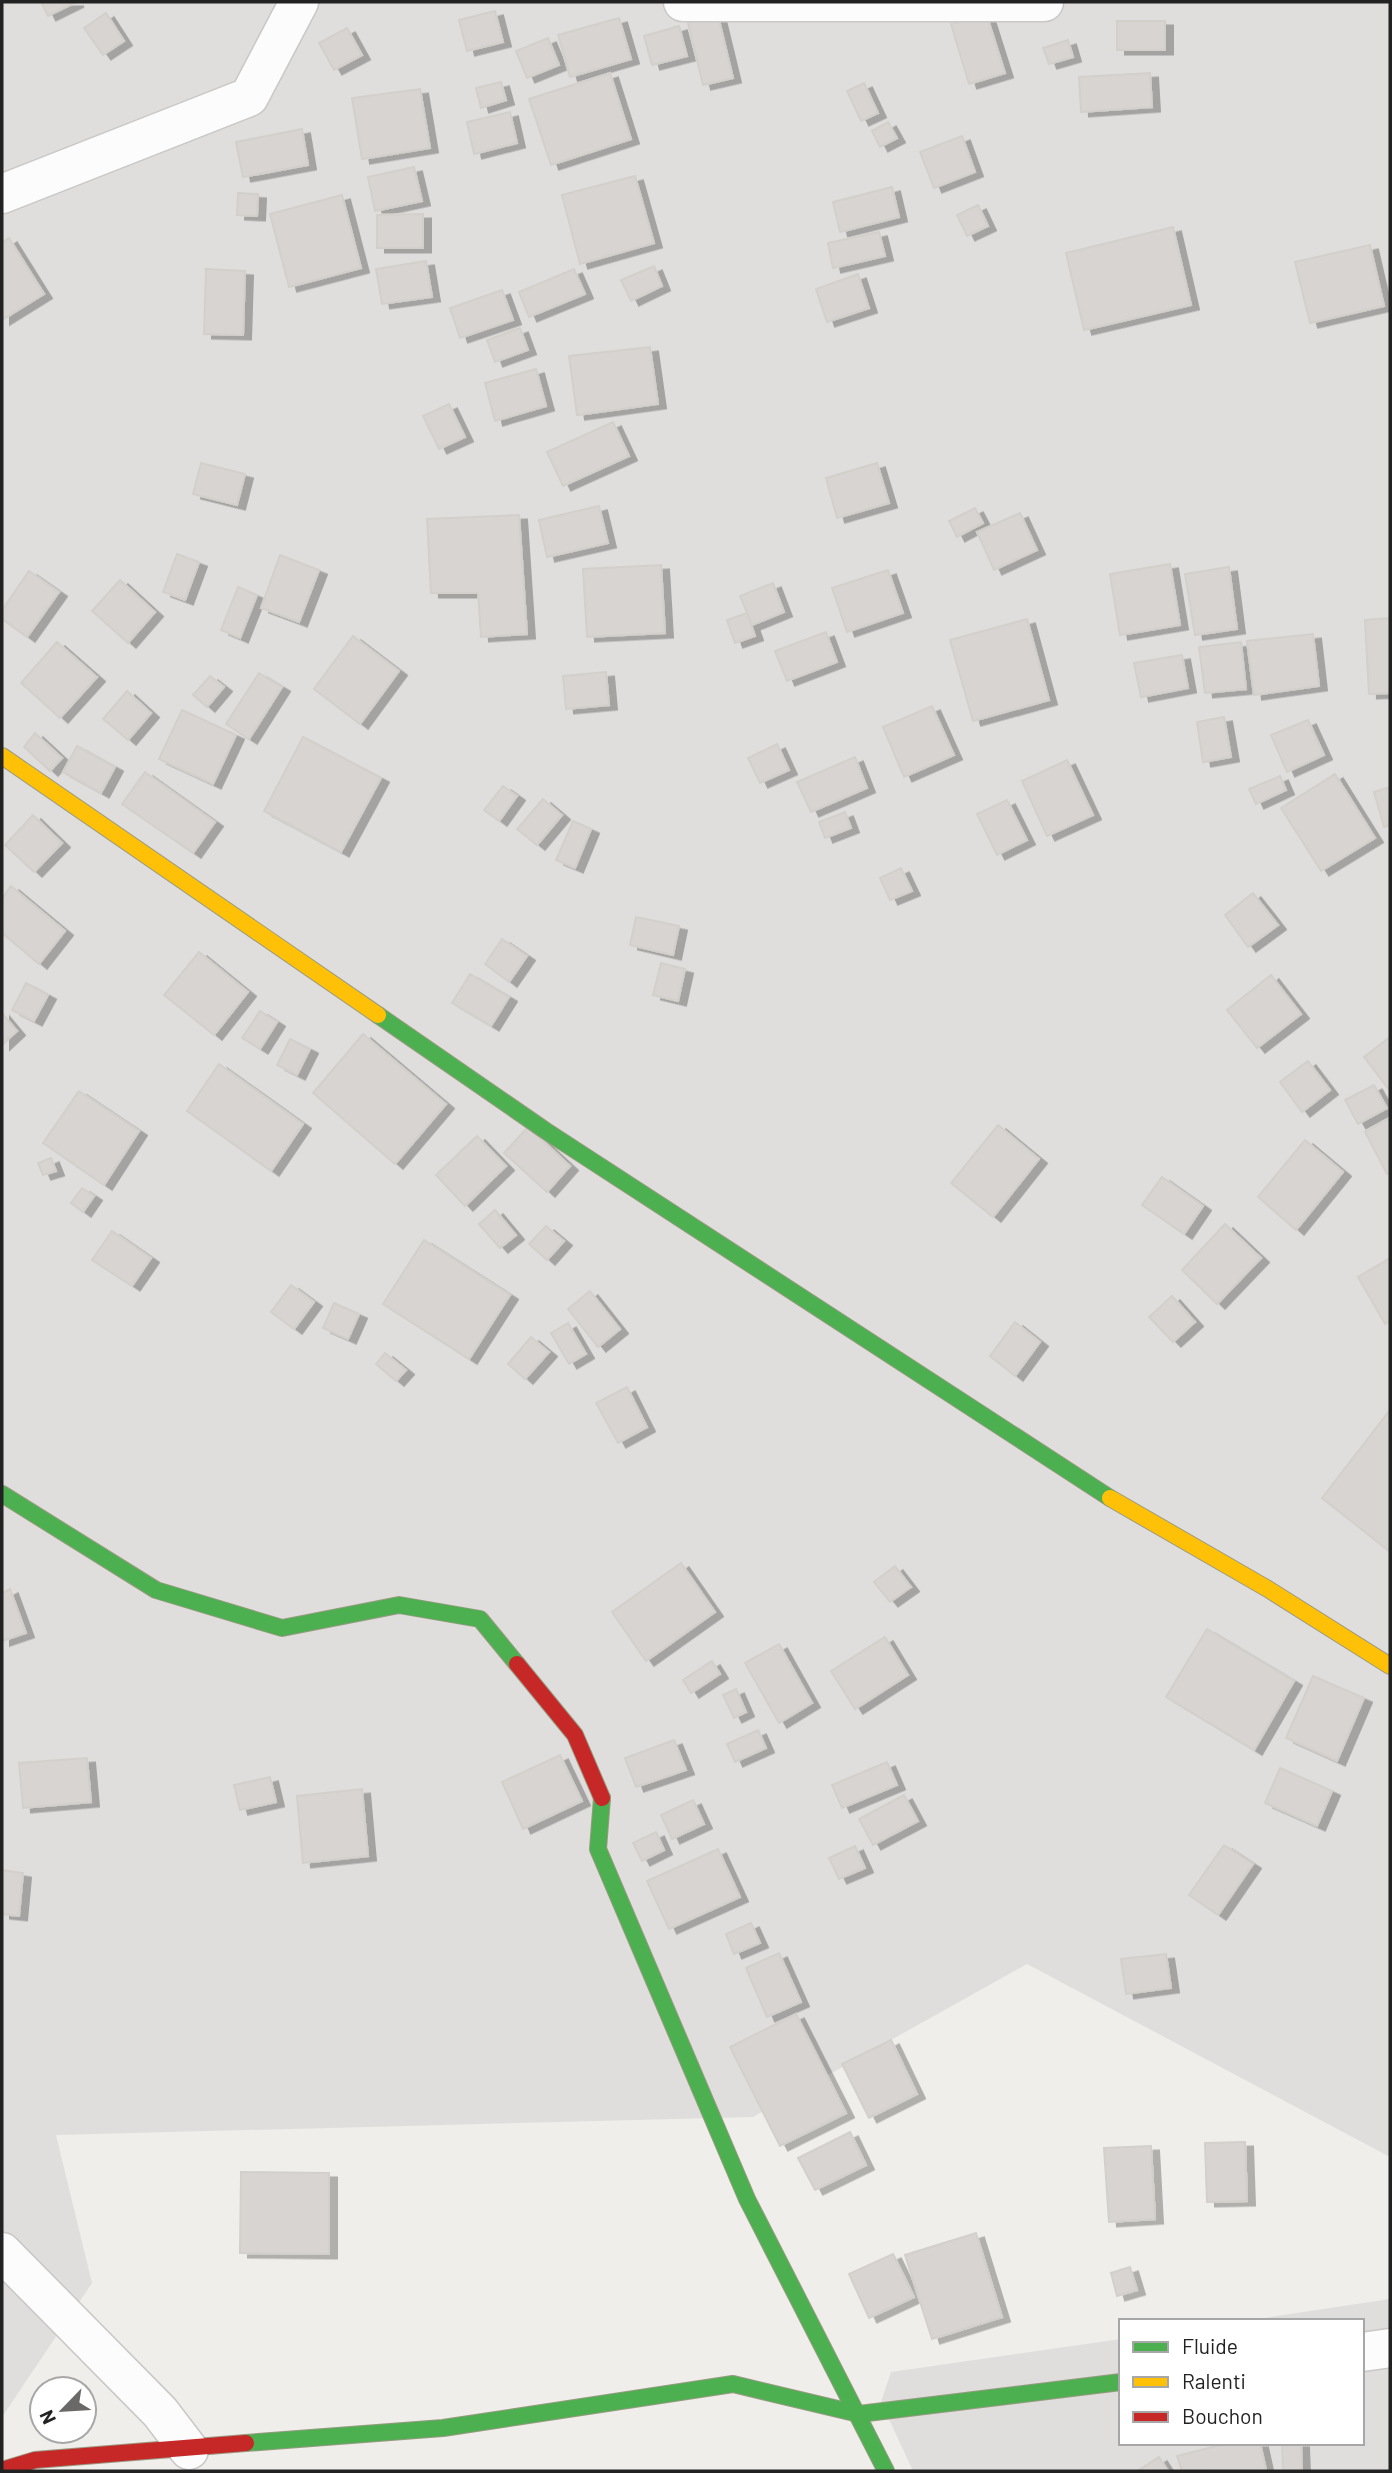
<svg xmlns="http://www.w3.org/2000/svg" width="1392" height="2473" font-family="Barlow,sans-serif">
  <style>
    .residential { fill: #dfdedc }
    .building { fill: #d7d4d2; stroke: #d3d0cc; stroke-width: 2; filter: url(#shadow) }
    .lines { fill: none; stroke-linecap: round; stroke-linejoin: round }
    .street-casing { stroke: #c9c8c7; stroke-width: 41 }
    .fast-casing { stroke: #999a82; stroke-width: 18 }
    .slow-casing { stroke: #999a82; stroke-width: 18 }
    .jam-casing { stroke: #999a82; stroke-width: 18 }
    .street { stroke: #fdfcfc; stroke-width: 38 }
    .fast { stroke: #4caf50; stroke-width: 16 }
    .slow { stroke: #ffc107; stroke-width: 16 }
    .jam { stroke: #c62828; stroke-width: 16 }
  </style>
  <defs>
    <filter id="shadow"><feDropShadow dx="8" dy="4.5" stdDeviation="0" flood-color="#0004"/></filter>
  </defs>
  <rect width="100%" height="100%" fill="#f0eeeb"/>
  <g class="residential">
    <polygon points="2,2 1390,2 1390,2157 1027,1964 753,2117 56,2135 92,2283 2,2417"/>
    <polygon points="1390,2299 1390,2471 913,2471 881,2402 891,2372 1121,2339 1121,2443 1362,2443 1362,2321 1244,2321"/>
  </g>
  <g class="building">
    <polygon points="41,2 76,2 48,16"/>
    <polygon points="495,11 503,42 467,51 459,20"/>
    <polygon points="106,13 124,41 103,55 84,28"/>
    <polygon points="986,13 1005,73 969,84 951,24"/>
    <polygon points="718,16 733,78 703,85 688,23"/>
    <polygon points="619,18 631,59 570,77 558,35"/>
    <rect x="1117" y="21" width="48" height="29"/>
    <polygon points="679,26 687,56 652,65 644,36"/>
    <polygon points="347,28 362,55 334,70 319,43"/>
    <polygon points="548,38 559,65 527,78 516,51"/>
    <polygon points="1068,40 1073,57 1049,64 1043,48"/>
    <polygon points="610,73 631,139 551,165 529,99"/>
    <polygon points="1150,73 1152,107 1081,112 1079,77"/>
    <polygon points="501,82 506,100 481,108 476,88"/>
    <polygon points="864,83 878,113 861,121 847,91"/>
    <polygon points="420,89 430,148 362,159 352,98"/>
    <polygon points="510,112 517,143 474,154 467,122"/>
    <polygon points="888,122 897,138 880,147 872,131"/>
    <polygon points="302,129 308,165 243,177 236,142"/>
    <polygon points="962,136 975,172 934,188 920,152"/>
    <polygon points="414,167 422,201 375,211 368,177"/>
    <polygon points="635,176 654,243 580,264 562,195"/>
    <polygon points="892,187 899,217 840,232 833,202"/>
    <polygon points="238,193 258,194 257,216 237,215"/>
    <polygon points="342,195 361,268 289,287 270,214"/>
    <polygon points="978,205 988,226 967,236 957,215"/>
    <polygon points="423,214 423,248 377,248 377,215"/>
    <polygon points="1173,227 1191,305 1084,330 1066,253"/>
    <polygon points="879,232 885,256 833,268 828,243"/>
    <polygon points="9,238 44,294 2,320 2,243"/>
    <polygon points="1370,245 1384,306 1310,323 1295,262"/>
    <polygon points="426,261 432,297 382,304 376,269"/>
    <polygon points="654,266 662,286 631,301 621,280"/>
    <polygon points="206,269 245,271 243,335 204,334"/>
    <polygon points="574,269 585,294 529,317 519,292"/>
    <polygon points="858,274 869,308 827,322 816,289"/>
    <polygon points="502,290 513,320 460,338 450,308"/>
    <polygon points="520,328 528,350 495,362 487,340"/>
    <polygon points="650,347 658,404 577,415 569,356"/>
    <polygon points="536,369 546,406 495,421 485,383"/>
    <polygon points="449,404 465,437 439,449 423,416"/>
    <polygon points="613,422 629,456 563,486 547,452"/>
    <polygon points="201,463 245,474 237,505 193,494"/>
    <polygon points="877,463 889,503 837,518 826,478"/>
    <polygon points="599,506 608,543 547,557 539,520"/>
    <polygon points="975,508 983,523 957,537 949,521"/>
    <polygon points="1020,513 1037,550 994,570 977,532"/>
    <polygon points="519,515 527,634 481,637 478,593 431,593 427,519"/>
    <polygon points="177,554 199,562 185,600 163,592"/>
    <polygon points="280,555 319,570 299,622 261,608"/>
    <polygon points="1170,564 1180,625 1120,635 1110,574"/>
    <polygon points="661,565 665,633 587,637 583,569"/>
    <polygon points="1229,567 1237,629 1195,635 1185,574"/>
    <polygon points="888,570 903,613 847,632 832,588"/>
    <polygon points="29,571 59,592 27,637 2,619 2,610"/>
    <polygon points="120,580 155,612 128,643 92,611"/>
    <polygon points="773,583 784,612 752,625 740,596"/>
    <polygon points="238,587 257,595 240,638 221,630"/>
    <polygon points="747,613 755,636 735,643 727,620"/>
    <polygon points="1390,618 1390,693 1369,694 1365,620"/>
    <polygon points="1027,619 1049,700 973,721 950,640"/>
    <polygon points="826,632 837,662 787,681 775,651"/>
    <polygon points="1313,634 1319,686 1254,695 1247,641"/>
    <polygon points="353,636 399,671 360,724 314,689"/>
    <polygon points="57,642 97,677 60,718 21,683"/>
    <polygon points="1241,642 1246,689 1205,693 1199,647"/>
    <polygon points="1182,655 1188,688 1141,697 1134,663"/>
    <polygon points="606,672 609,705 566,709 563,676"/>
    <polygon points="259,673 282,687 249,739 226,724"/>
    <polygon points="210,676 224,687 207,707 193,695"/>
    <polygon points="127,691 151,713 128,740 103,719"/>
    <polygon points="932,706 954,755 904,777 883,727"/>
    <polygon points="182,710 236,735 213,784 159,759"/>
    <polygon points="1224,717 1231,757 1203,762 1197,722"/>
    <polygon points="1308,720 1324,755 1287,772 1271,735"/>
    <polygon points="35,733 62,758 50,771 24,747"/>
    <polygon points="303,737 381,778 341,852 264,811"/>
    <polygon points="777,744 789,770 760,783 748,758"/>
    <polygon points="77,746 115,767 101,793 63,772"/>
    <polygon points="855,757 867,788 811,812 797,782"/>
    <polygon points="1067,760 1093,815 1047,836 1022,781"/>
    <polygon points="145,772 215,822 193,853 122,804"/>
    <polygon points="1335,774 1375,838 1321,871 1281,808"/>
    <polygon points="1280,776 1286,790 1256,804 1249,789"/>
    <polygon points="503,786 517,796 499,821 484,810"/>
    <polygon points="1390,787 1390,825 1384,827 1374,792"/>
    <polygon points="543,799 562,815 537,845 517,829"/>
    <polygon points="1007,800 1027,840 997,855 977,814"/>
    <polygon points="845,812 851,828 825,838 819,822"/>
    <polygon points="33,815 62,843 34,872 5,845"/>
    <polygon points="573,821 591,829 575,868 556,860"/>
    <polygon points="901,868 912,891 890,900 880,878"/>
    <polygon points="11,886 65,931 39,964 2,933 2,898"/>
    <polygon points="1253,893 1278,925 1248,947 1225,915"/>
    <polygon points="636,917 679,926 673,955 630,945"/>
    <polygon points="502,939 527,956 509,982 485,964"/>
    <polygon points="199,952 248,992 214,1035 164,995"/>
    <polygon points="661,963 685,969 678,1001 653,995"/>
    <polygon points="470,974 509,997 491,1026 452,1003"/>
    <polygon points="1271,975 1301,1014 1257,1048 1227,1010"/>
    <polygon points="26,983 48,995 34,1021 12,1010"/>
    <polygon points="260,1011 277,1022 260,1049 242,1038"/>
    <polygon points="2,1013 17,1031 2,1045"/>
    <polygon points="363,1034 446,1104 395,1164 313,1093"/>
    <polygon points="1390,1037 1390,1091 1364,1057"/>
    <polygon points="290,1039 310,1049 297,1075 277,1065"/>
    <polygon points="1308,1061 1330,1090 1302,1112 1280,1082"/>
    <polygon points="219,1064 303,1124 271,1171 187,1111"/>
    <polygon points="1374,1085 1387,1108 1358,1124 1345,1100"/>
    <polygon points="79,1091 139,1131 104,1185 43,1143"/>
    <polygon points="1390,1118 1390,1172 1387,1174 1365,1132"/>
    <polygon points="998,1125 1039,1159 993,1217 951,1183"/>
    <polygon points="528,1127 570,1166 547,1192 504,1153"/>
    <polygon points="477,1136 506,1166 465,1206 436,1175"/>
    <polygon points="1305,1140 1343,1172 1296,1230 1258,1197"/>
    <polygon points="51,1158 56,1171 43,1175 38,1163"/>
    <polygon points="1162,1177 1203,1206 1184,1234 1142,1205"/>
    <polygon points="82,1188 94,1196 83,1212 71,1203"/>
    <polygon points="495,1210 516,1235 500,1248 479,1224"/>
    <polygon points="1225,1224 1261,1258 1217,1304 1182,1270"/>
    <polygon points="546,1226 564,1241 547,1260 529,1244"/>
    <polygon points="112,1231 151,1258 132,1286 92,1260"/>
    <polygon points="424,1240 510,1295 469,1359 383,1304"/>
    <polygon points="1390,1258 1390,1320 1385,1324 1358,1277"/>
    <polygon points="291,1285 314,1302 294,1329 271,1312"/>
    <polygon points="590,1291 620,1329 598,1347 568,1309"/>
    <polygon points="1172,1296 1195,1322 1173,1342 1149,1317"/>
    <polygon points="334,1303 359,1314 348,1339 323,1328"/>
    <polygon points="1015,1322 1040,1342 1015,1376 990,1356"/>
    <polygon points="568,1323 586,1354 569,1364 551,1333"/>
    <polygon points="531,1337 549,1352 525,1379 508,1364"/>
    <polygon points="385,1353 406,1370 396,1381 376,1364"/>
    <polygon points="627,1387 647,1427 618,1443 596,1403"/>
    <polygon points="1390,1410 1390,1552 1322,1498"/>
    <polygon points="681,1563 715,1612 646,1661 612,1612"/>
    <polygon points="895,1566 911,1587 890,1602 874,1582"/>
    <polygon points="10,1589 26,1633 2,1641 2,1593"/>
    <polygon points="1207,1629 1294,1681 1254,1750 1166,1697"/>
    <polygon points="885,1637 908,1675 855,1709 831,1671"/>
    <polygon points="779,1644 812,1703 779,1723 745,1663"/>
    <polygon points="712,1661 720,1674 691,1693 683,1680"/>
    <polygon points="1313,1676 1364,1698 1337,1761 1286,1738"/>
    <polygon points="736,1689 746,1712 734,1718 723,1695"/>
    <polygon points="758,1730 766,1748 735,1762 727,1744"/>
    <polygon points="674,1740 686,1770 636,1787 625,1758"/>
    <polygon points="560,1755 582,1801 523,1829 502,1782"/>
    <polygon points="87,1758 91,1802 23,1808 19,1763"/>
    <polygon points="887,1762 897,1785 842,1808 832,1785"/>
    <polygon points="1280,1768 1332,1791 1317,1826 1265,1803"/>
    <polygon points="270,1777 276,1802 240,1810 234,1785"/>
    <polygon points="362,1789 368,1856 303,1863 297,1796"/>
    <polygon points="904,1795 918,1821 873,1845 859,1819"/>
    <polygon points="693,1800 704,1824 672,1839 661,1815"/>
    <polygon points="656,1832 664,1850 642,1861 633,1843"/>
    <polygon points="1224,1845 1253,1864 1218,1915 1189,1895"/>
    <polygon points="855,1846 865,1868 839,1879 829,1858"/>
    <polygon points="718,1849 740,1897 669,1929 647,1881"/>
    <polygon points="2,1870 23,1873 19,1916 2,1914"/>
    <polygon points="751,1923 760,1943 734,1954 726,1934"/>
    <polygon points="779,1953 801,2002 767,2017 746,1968"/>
    <polygon points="1166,1954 1171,1988 1126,1994 1121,1959"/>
    <polygon points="796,2014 846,2113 780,2146 730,2047"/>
    <polygon points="891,2040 917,2094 869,2118 842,2064"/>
    <polygon points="850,2132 866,2165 815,2190 798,2158"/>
    <polygon points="1245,2142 1247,2201 1207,2202 1205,2143"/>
    <polygon points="1151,2146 1155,2219 1109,2222 1104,2148"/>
    <polygon points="241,2172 329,2173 329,2254 240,2253"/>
    <polygon points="976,2233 1002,2317 932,2339 905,2255"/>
    <polygon points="893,2254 914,2297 869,2318 849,2274"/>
    <polygon points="1130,2267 1137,2290 1117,2296 1111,2273"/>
    <polygon points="1228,2443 1260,2443 1266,2470 1182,2471 1177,2456"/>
    <polygon points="1282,2443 1301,2443 1302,2470 1283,2471"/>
    <polygon points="1159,2457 1168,2471 1140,2471 1139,2470"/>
  </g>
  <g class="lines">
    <defs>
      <g id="street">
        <polyline points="683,2 1044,2"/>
        <polyline points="2,194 249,97 299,2"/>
        <polyline points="2,2252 160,2412 189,2450"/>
        <polyline points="1362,2352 1390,2348"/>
      </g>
      <g id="fast">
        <polyline points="378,1015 546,1131 1110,1498"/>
        <polyline points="2,1494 156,1590 282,1628 399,1605 480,1619 517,1664"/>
        <polyline points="602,1798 598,1849 747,2199 886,2471"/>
        <polyline points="246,2443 443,2428 733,2384 859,2414 1121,2382"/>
      </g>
      <g id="slow">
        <polyline points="2,756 378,1015"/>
        <polyline points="1110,1498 1268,1589 1390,1666"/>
      </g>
      <g id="jam">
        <polyline points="517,1664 575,1735 602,1798"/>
        <polyline points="2,2470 35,2460 246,2443"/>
      </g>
    </defs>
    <use href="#street" class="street-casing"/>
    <use href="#fast" class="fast-casing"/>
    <use href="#slow" class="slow-casing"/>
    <use href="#jam" class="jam-casing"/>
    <use href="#street" class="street"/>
    <use href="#fast" class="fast"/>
    <use href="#slow" class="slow"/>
    <use href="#jam" class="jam"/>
  </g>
  <rect width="1392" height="2473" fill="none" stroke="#222222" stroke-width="7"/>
  <rect x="1119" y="2319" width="245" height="126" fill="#ffffff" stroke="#a7a7a7" stroke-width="2"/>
  <rect x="1133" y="2342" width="35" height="10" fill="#4caf50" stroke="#a7a7a7" stroke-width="2"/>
  <text x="1182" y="2354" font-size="21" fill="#222222">Fluide</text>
  <rect x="1133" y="2377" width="35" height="10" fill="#ffc107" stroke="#a7a7a7" stroke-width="2"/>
  <text x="1182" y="2389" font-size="21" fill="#222222">Ralenti</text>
  <rect x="1133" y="2412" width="35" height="10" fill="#c62828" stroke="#a7a7a7" stroke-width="2"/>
  <text x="1182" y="2424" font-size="21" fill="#222222">Bouchon</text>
  <g transform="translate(63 2410) rotate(245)"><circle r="33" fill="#ffffff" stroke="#a7a7a7" stroke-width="2"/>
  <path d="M0-5L12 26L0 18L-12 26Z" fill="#6a6968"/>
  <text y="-10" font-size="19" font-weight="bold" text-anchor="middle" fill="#222222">N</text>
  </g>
</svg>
